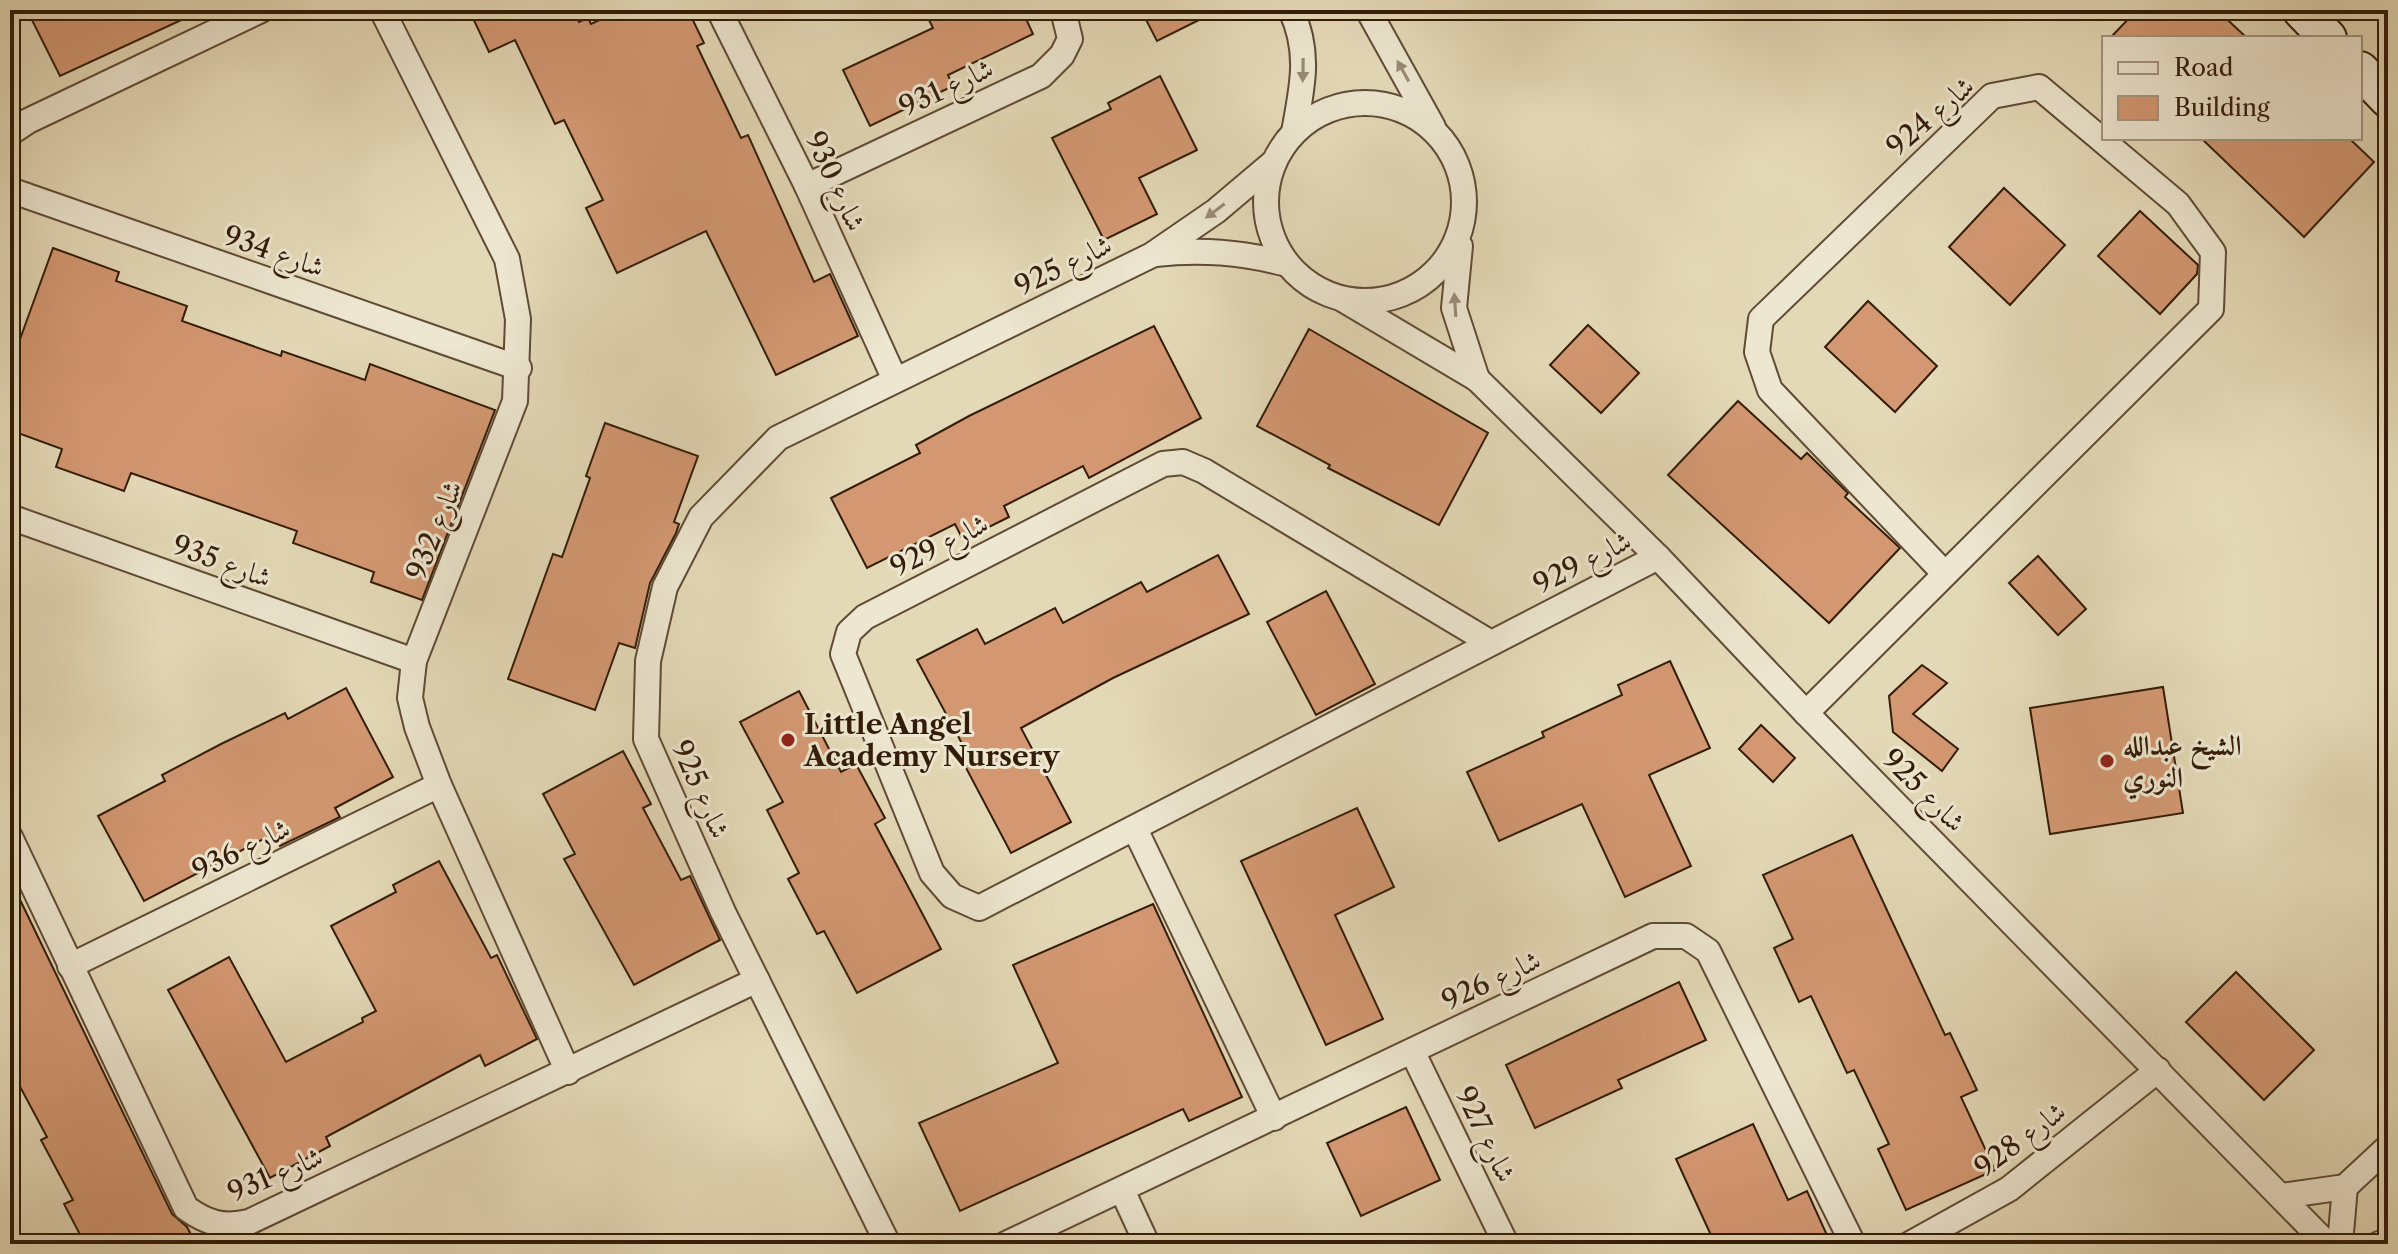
<svg xmlns="http://www.w3.org/2000/svg" width="2398" height="1254" font-family="'Libre Caslon Text',Amiri,serif">
  <style>
    .building { fill: #d39872; stroke: #331c08; stroke-width: 2 }
    .lines { fill: none; stroke-linecap: round; stroke-linejoin: round }
    .street-casing { stroke: #5f4b34; stroke-width: 28 }
    .secondary-casing { stroke: #331c08; stroke-width: 40 }
    .street { stroke: #ede6d0; stroke-width: 24 }
    .secondary { stroke: #ede6d0; stroke-width: 36 }
    .oneway { fill: #998b76 }
    .poi-dot { fill: #8f2418; stroke: #ede6d0; stroke-width: 3 }
    .labels { text-anchor: middle; dominant-baseline: central; stroke-width: 6; stroke-linejoin: round; paint-order: stroke }
    .street-label { font-size: 28px; fill: #331c08; stroke: #ede6d0 }
    .poi-label { font-size: 28px; font-weight: bold; fill: #331c08; stroke: #ede6d0; text-anchor: start }
  </style>
  <rect width="100%" height="100%" fill="#e4d9b7"/>
  <filter id="stains"><feTurbulence type="fractalNoise" baseFrequency=".0025" numOctaves="4"/><feColorMatrix values="0 0 0 0 .2 0 0 0 0 .09 0 0 0 0 .02 0 0 0 .5 -.17"/></filter>
  <radialGradient id="worn" r=".72"><stop offset=".6" stop-color="#630" stop-opacity="0"/><stop offset="1" stop-color="#630" stop-opacity=".3"/></radialGradient>
  <g class="building">
    <polygon points="27,10 203,10 60,76"/>
    <polygon points="469,10 574,10 579,22 588,18 591,24 621,10 688,10 704,43 697,46 741,138 748,135 814,282 830,274 858,336 776,375 706,231 617,273 586,208 603,200 564,120 555,124 515,40 489,52"/>
    <polygon points="924,10 1022,10 1033,34 948,75 953,86 870,126 843,70 933,28"/>
    <polygon points="1141,10 1219,10 1157,41"/>
    <polygon points="2137,10 2217,10 2247,38 2110,38"/>
    <polygon points="1160,76 1197,150 1139,178 1157,214 1104,240 1052,138 1111,109 1108,103"/>
    <polygon points="2201,138 2349,138 2374,162 2304,237"/>
    <polygon points="2004,188 2065,245 2010,305 1949,247"/>
    <polygon points="2140,211 2198,265 2197,274 2160,314 2098,256"/>
    <polygon points="53,248 119,272 116,281 187,306 182,321 281,356 282,351 365,380 370,364 495,410 422,600 371,582 374,572 293,543 297,531 131,473 124,491 56,467 62,449 10,430 10,351 15,353"/>
    <polygon points="1868,301 1937,366 1895,412 1825,347"/>
    <polygon points="1588,325 1639,373 1601,413 1550,365"/>
    <polygon points="1154,326 1201,418 1089,478 1083,466 1004,506 1009,517 963,540 955,524 867,568 831,498 920,453 916,445 969,416"/>
    <polygon points="1309,329 1488,433 1439,525 1328,468 1330,465 1257,426"/>
    <polygon points="1738,401 1801,459 1807,453 1848,493 1845,497 1900,548 1829,623 1668,475"/>
    <polygon points="605,423 698,456 674,522 679,524 676,533 650,583 635,648 619,643 595,710 508,679 553,554 562,557 590,478 586,476"/>
    <polygon points="1218,555 1249,614 1113,678 1021,728 1071,822 1011,853 965,766 972,762 917,660 977,629 985,644 1055,608 1063,623 1141,582 1147,592"/>
    <polygon points="2038,556 2086,609 2058,635 2009,583"/>
    <polygon points="1326,591 1375,684 1316,715 1267,622"/>
    <polygon points="1670,661 1710,748 1649,775 1691,866 1625,897 1582,804 1499,841 1467,772 1544,737 1542,732 1622,695 1618,685"/>
    <polygon points="1922,665 1947,683 1913,714 1958,749 1942,771 1893,732 1889,696"/>
    <polygon points="2163,687 2183,813 2050,834 2030,708"/>
    <polygon points="346,688 393,777 335,808 340,817 280,846 273,834 144,901 98,816 165,781 162,775 221,744 285,713 288,719"/>
    <polygon points="799,691 841,772 856,764 885,818 875,824 941,949 857,993 824,931 817,934 788,879 799,873 767,810 783,802 740,722"/>
    <polygon points="1761,725 1795,758 1773,782 1739,749"/>
    <polygon points="623,751 651,804 643,808 681,880 690,876 720,940 634,985 564,859 575,854 543,794"/>
    <polygon points="1357,808 1394,887 1335,915 1383,1019 1326,1045 1241,861"/>
    <polygon points="1852,835 1945,1035 1950,1033 1977,1090 1961,1097 1995,1170 1906,1210 1878,1149 1889,1144 1854,1070 1847,1073 1811,996 1799,1002 1774,948 1793,939 1763,875"/>
    <polygon points="439,861 491,958 497,955 537,1039 485,1066 480,1055 326,1137 330,1146 270,1178 168,990 229,957 286,1062 363,1022 362,1018 376,1011 331,926 396,892 393,885"/>
    <polygon points="10,879 172,1214 187,1227 196,1244 85,1244 64,1204 73,1200 41,1140 47,1137 10,1068"/>
    <polygon points="1153,904 1242,1097 1189,1121 1183,1109 960,1211 919,1123 1058,1063 1013,965"/>
    <polygon points="2236,972 2314,1050 2264,1100 2186,1022"/>
    <polygon points="1679,982 1706,1040 1618,1080 1622,1088 1535,1128 1506,1065"/>
    <polygon points="1406,1107 1440,1180 1361,1216 1327,1143"/>
    <polygon points="1753,1124 1788,1200 1807,1191 1831,1244 1715,1244 1676,1159"/>
  </g>
  <g class="lines">
    <defs>
      <g id="street">
        <polyline points="382,10 507,259 518,319 515,401 414,661 410,698 417,727 439,785 568,1072"/>
        <polyline points="719,10 807,186 895,380"/>
        <path d="M1291 10C1311 53 1302 88 1294 132"/>
        <polyline points="1368,10 1433,127"/>
        <circle cx="1365" cy="202" r="99"/>
        <polyline points="10,133 28,121 261,10"/>
        <polyline points="807,186 1041,76 1062,55 1070,39 1063,10"/>
        <polyline points="10,190 519,368"/>
        <polyline points="1460,246 1454,308 1477,379"/>
        <path d="M1155 254C1201 249 1241 252 1287 264"/>
        <polyline points="1344,300 1477,379 1658,557 1806,713 2327,1244"/>
        <polyline points="10,517 414,661"/>
        <polyline points="1491,643 1204,471 1183,462 1163,464 865,617 849,632 843,654 932,873 952,896 979,908 1658,557"/>
        <polyline points="1806,713 2211,309 2213,252 2178,204 2039,87 1992,96 1761,319 1757,352 1770,390 1945,574"/>
        <polyline points="1135,829 1274,1118"/>
        <path d="M10 837 186 1208C207 1223 223 1228 249 1222L757 980"/>
        <polyline points="70,966 439,785"/>
        <polyline points="1412,1051 1506,1244"/>
        <polyline points="1122,1190 1147,1244"/>
        <polyline points="2281,1196 2345,1187 2388,1147"/>
        <polyline points="888,1244 723,912 646,739 648,661 665,587 701,517 778,438 1152,255 1216,211 1274,162"/>
        <polyline points="1006,1244 1653,936 1686,936 1708,951 1853,1244"/>
        <polyline points="1910,1244 2009,1189 2158,1070"/>
        <polyline points="2340,1244 2345,1187"/>
        <polyline points="2379,1244 2388,1241"/>
      </g>
      <g id="secondary">
        <polyline points="2301,10 2328,38"/>
        <polyline points="2360,70 2388,99"/>
      </g>
    </defs>
    <use href="#street" class="street-casing"/>
    <use href="#secondary" class="secondary-casing"/>
    <use href="#street" class="street"/>
    <use href="#secondary" class="secondary"/>
  </g>
  <defs><path id="oneway-solid" d="M-6-.8H1V-3.2L6.5 0L1 3.2V.8H-6Z" transform="scale(2)"/></defs>
  <g class="oneway">
    <use href="#oneway-solid" transform="translate(1303 70) rotate(91)"/>
    <use href="#oneway-solid" transform="translate(1403 71) rotate(-119)"/>
    <use href="#oneway-solid" transform="translate(1215 211) rotate(143)"/>
    <use href="#oneway-solid" transform="translate(1455 305) rotate(-94)"/>
  </g>
  <g class="poi-dot">
    <circle cx="788" cy="740" r="8"/>
    <circle cx="2107" cy="761" r="8"/>
  </g>
  <g class="labels">
    <g class="street-label">
      <text transform="translate(946 87) rotate(-25)">شارع 931</text>
      <text transform="translate(1930 116) rotate(-41)">شارع 924</text>
      <text transform="translate(836 181) rotate(65)">شارع 930</text>
      <text transform="translate(274 251) rotate(19)">شارع 934</text>
      <text transform="translate(1063 265) rotate(-26)">شارع 925</text>
      <text transform="translate(434 530) rotate(-68)">شارع 932</text>
      <text transform="translate(939 545) rotate(-27)">شارع 929</text>
      <text transform="translate(222 561) rotate(20)">شارع 935</text>
      <text transform="translate(1582 562) rotate(-27)">شارع 929</text>
      <text transform="translate(701 789) rotate(66)">شارع 925</text>
      <text transform="translate(1924 790) rotate(45)">شارع 925</text>
      <text transform="translate(241 849) rotate(-26)">شارع 936</text>
      <text transform="translate(1491 980) rotate(-25)">شارع 926</text>
      <text transform="translate(1486 1134) rotate(64)">شارع 927</text>
      <text transform="translate(2020 1139) rotate(-37)">شارع 928</text>
      <text transform="translate(275 1174) rotate(-23)">شارع 931</text>
    </g>
    <g class="poi-label">
      <text x="804" y="724">Little Angel<tspan x="804" dy="32">Academy Nursery</tspan></text>
      <text x="2123" y="745">الشيخ عبدالله<tspan x="2123" dy="32">النوري</tspan></text>
    </g>
  </g>
  <rect width="2398" height="1254" fill="none" stroke="#e4d9b7" stroke-width="40"/>
  <rect x="12" y="12" width="2374" height="1230" fill="none" stroke="#331c08" stroke-width="4"/>
  <rect x="20" y="20" width="2358" height="1214" fill="none" stroke="#331c08" stroke-width="2"/>
  <rect x="2102" y="36" width="260" height="104" fill="#ede6d0" stroke="#a39580" stroke-width="2"/>
  <rect x="2118" y="62" width="40" height="12" fill="#ede6d0" stroke="#a39580" stroke-width="2"/>
  <text x="2174" y="76" font-size="24" fill="#331c08">Road</text>
  <rect x="2118" y="96" width="40" height="24" fill="#d39872" stroke="#a39580" stroke-width="2"/>
  <text x="2174" y="116" font-size="24" fill="#331c08">Building</text>
  <rect width="100%" height="100%" filter="url(#stains)"/>
  <rect width="100%" height="100%" fill="url(#worn)"/>
</svg>
